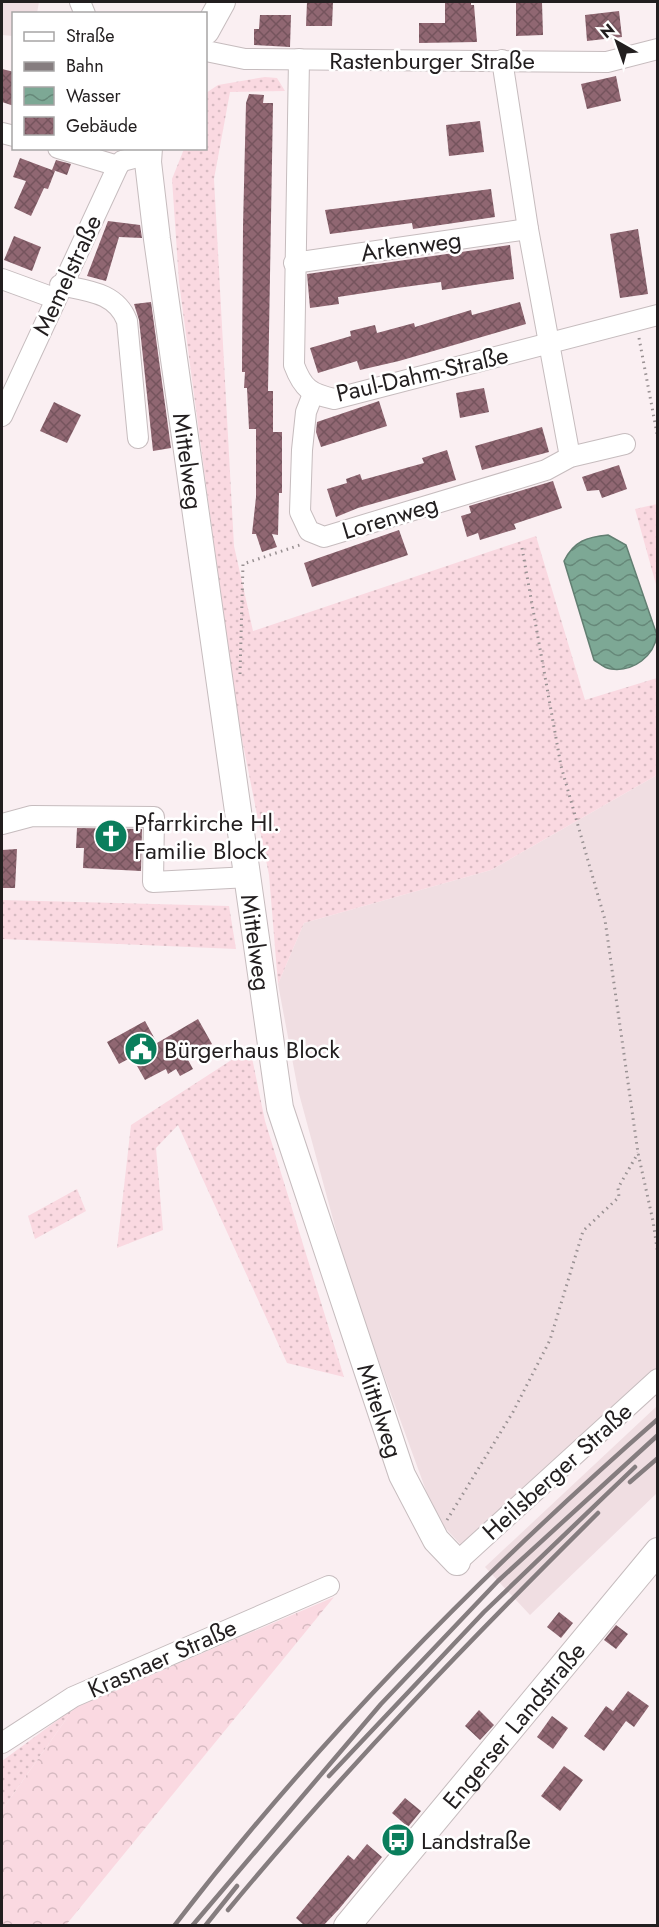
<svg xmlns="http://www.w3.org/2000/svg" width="659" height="1927" font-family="Jost,sans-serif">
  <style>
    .built { fill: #f0dee2 }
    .grass { fill: url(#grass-dots) }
    .forest { fill: url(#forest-crowns) }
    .water { fill: url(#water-waves); stroke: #627f72; stroke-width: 1.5 }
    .building { fill: url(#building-cross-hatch) }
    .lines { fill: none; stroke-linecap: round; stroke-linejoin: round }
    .minor-casing { stroke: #c6bcbe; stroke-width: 22 }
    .major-casing { stroke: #c6bcbe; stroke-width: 28 }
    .path { stroke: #999193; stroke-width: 3; stroke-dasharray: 1.5 4.5; stroke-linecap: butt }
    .minor { stroke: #fff; stroke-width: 20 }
    .major { stroke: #fff; stroke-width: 26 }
    .rail { stroke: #857d7f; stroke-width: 4.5 }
    .labels { text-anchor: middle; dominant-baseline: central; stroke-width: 5; stroke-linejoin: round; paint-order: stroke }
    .street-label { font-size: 24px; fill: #221e1f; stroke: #fff }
    .poi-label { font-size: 24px; fill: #221e1f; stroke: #fff; text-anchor: start }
  </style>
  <defs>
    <pattern id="grass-dots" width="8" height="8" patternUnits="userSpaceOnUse" patternTransform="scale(1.5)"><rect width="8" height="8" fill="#fad9e1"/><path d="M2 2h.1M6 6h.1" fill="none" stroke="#d6bac1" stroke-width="1.8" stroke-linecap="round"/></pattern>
    <pattern id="forest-crowns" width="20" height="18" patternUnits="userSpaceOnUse" patternTransform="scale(1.5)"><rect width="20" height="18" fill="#fad9e1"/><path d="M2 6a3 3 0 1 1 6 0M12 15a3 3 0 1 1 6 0" fill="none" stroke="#d6bac1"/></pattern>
    <pattern id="water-waves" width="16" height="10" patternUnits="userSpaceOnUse" patternTransform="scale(1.5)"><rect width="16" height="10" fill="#7da895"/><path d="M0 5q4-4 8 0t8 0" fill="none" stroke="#668879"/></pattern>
    <pattern id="building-cross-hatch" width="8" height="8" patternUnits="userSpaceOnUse" patternTransform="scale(1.5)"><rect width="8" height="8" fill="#906772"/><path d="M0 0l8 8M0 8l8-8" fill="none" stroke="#75545d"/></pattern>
  </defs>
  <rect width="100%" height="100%" fill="#faeff2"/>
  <g class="built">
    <polygon points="2,2 39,2 37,13 14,14 13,36 2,35"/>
    <polygon points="657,775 657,1368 463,1547 436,1518 350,1282 298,1090 278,984 304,923 491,870"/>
    <polygon points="657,1406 657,1493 530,1615 485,1567"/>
  </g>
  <g class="grass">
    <polygon points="265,77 277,78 285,91 230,92 214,179 234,546 253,631 536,536 585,700 657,678 657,775 491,870 304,923 278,984 269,875 236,709 179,282 172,179 184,149 206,148 206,93 218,85"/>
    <polygon points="657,504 658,504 657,588 635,509"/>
    <polygon points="2,900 229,906 236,949 2,939"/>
    <polygon points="250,1048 265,1121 344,1377 287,1363 178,1125 156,1148 163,1230 117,1248 131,1125"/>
    <polygon points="77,1189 86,1211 35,1239 28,1216"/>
    <polygon points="74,1708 2,1810 2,1761"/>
  </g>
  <polygon class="forest" points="334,1597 66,1925 2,1926 2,1810 74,1708"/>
  <path class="water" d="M608 535 626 545 657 635C654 656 634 672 611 669 605 669 599 663 594 660L564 561C574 541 587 537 608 535Z"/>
  <g class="building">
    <polygon points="307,2 333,2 332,26 306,26"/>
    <polygon points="445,2 471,2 471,5 474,5 477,42 419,43 419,23 445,23"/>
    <polygon points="516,2 542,2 543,35 516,36"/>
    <polygon points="619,11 622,37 587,41 585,15"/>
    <polygon points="260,15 291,15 290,47 254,45 254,29 259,29"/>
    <polygon points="2,69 14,72 14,106 2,102"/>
    <polygon points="616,76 621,101 587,109 581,84"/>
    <polygon points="249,94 264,95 263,103 273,103 268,391 273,391 273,432 282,432 282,493 279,493 278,535 272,534 277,547 262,552 256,534 252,534 256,497 256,429 249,429 247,388 244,388 245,372 242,372 243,226 246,103"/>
    <polygon points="480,121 484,152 449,156 446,125"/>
    <polygon points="20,158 52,170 56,160 71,164 67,175 53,170 55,171 48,189 44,188 31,216 14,208 26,181 13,177"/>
    <polygon points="491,189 495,217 413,229 412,223 330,234 325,210"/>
    <polygon points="108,221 140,225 142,238 119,237 106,281 87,276"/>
    <polygon points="638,229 648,294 620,298 610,234"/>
    <polygon points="14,236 41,247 32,271 4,260"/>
    <polygon points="510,245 514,279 442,290 441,282 397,288 338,297 339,304 310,308 307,274"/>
    <polygon points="151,302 171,448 153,451 139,320 134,304"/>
    <polygon points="520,302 526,324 399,361 360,370 357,361 318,373 310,348 351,336 350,331 375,325 377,333 414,323 415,327 471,310 472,315"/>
    <polygon points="484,388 489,412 460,418 456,393"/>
    <polygon points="379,401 387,426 321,447 316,432 317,422"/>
    <polygon points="54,402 81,415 67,443 40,431"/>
    <polygon points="542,427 549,452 482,470 475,446"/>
    <polygon points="447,450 456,480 358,508 336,517 327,489 347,483 346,479 360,474 362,480 424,463 422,458"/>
    <polygon points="619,465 627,489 602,498 599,490 587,491 582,477"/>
    <polygon points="553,481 562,508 514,524 516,529 480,540 478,533 467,537 461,516 471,513 469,506"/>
    <polygon points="399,530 408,555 312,587 304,563"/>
    <polygon points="77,828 142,829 141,871 83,868 84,848 76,848"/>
    <polygon points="17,849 15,888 2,888 2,850"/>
    <polygon points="198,1019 212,1044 187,1058 193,1069 180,1076 176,1069 168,1074 166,1069 145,1080 132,1057 119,1064 107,1042 145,1021 157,1043"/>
    <polygon points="559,1612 573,1623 561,1638 547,1627"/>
    <polygon points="616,1625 628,1634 616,1649 604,1640"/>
    <polygon points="628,1691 649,1706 634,1727 626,1721 604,1751 584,1736 606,1706 613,1711"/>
    <polygon points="479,1710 494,1725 480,1740 465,1726"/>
    <polygon points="552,1716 568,1728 553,1749 537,1737"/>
    <polygon points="564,1766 583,1780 560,1811 541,1796"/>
    <polygon points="405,1798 421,1811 408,1827 392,1813"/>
    <polygon points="367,1844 382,1857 339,1909 323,1926 305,1926 296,1918 348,1855 354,1860"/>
  </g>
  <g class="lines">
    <defs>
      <g id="minor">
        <polyline points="80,2 85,14"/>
        <polyline points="206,51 245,59 607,62 658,49"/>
        <path d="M299 59 294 365C303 389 311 394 334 399L658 315"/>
        <polyline points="502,60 528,229 570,457"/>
        <polyline points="2,133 14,136"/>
        <polyline points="58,148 118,166"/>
        <polyline points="294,263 528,229"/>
        <polyline points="2,279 54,298"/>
        <path d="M60 285C87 291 116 292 127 321L138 438"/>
        <polyline points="313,394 306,412 302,450 300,512 309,531 324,537 546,470 570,457 625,444"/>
        <polyline points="2,416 118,166 122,161 149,154"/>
        <polyline points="2,824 32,816 154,817 153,882 249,877"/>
        <polyline points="457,1562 658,1379"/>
        <polyline points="2,1743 73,1697 329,1586"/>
      </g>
      <g id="major">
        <polyline points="206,31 222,2"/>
        <path id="s1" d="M149 148 148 162 157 239 280 1108 402 1475 436 1540 457 1562"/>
        <path id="s2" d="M347 1926 658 1551"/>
      </g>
    </defs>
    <use href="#minor" class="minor-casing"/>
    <use href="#major" class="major-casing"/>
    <g class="path">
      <polyline points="639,338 658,439"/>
      <polyline points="522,548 561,766 605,920 638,1153 653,1221 658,1255"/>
      <polyline points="240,674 243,564 300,545"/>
      <polyline points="447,1520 513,1412 550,1340 583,1231 619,1197 618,1188 638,1153"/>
    </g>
    <use href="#minor" class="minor"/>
    <use href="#major" class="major"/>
    <g class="rail">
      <polyline points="630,1482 658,1458"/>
      <polyline points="329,1776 484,1612 635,1467"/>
      <path d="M228 1910C344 1770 469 1641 598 1513"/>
      <path d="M174 1926C316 1741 483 1572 658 1419"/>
      <polyline points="192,1926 381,1704 498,1581 658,1435"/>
      <polyline points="205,1926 237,1886"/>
    </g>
  </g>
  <defs>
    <symbol id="church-disc" viewBox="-11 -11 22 22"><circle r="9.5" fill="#0a7e5c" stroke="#fff"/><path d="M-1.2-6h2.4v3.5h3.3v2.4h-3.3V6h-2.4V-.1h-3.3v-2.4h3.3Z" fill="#fff"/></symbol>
    <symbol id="civic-disc" viewBox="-11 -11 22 22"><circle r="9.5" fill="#0a7e5c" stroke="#fff"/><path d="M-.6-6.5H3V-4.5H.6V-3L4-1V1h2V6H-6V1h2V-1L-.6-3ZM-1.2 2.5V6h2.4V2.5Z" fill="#fff"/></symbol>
    <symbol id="bus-disc" viewBox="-11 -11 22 22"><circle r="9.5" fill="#0a7e5c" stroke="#fff"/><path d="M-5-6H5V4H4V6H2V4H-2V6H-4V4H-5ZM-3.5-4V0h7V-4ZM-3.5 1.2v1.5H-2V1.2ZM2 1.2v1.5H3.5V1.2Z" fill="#fff"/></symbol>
  </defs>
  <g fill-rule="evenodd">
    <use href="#church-disc" x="92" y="817" width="38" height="38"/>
    <use href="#civic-disc" x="122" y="1030" width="38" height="38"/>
    <use href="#bus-disc" x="379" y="1821" width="38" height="38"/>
  </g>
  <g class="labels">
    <g class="street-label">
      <text x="432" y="60">Rastenburger Straße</text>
      <text transform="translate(411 246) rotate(-8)">Arkenweg</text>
      <text transform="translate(67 275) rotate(-65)">Memelstraße</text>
      <text transform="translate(422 374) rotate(-13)">Paul-Dahm-Straße</text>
      <text stroke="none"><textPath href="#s1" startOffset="316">Mittelweg</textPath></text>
      <text transform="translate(390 517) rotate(-17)">Lorenweg</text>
      <text stroke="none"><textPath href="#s1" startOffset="802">Mittelweg</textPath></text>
      <text stroke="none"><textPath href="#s1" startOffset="1288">Mittelweg</textPath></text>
      <text transform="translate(557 1471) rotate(-42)">Heilsberger Straße</text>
      <text transform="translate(162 1658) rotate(-24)">Krasnaer Straße</text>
      <text stroke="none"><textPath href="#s2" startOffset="261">Engerser Landstraße</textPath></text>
    </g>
    <g class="poi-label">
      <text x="134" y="822">Pfarrkirche Hl.<tspan x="134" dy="28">Familie Block</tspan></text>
      <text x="164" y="1049">Bürgerhaus Block</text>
      <text x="421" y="1840">Landstraße</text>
    </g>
  </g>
  <rect width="659" height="1927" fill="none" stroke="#221e1f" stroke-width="6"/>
  <rect x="12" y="12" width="195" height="138" fill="#ffffff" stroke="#a7a5a5" stroke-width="1.5"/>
  <rect x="24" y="32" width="30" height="9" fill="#ffffff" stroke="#a7a5a5" stroke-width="1.5"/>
  <text x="66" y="42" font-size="18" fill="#221e1f">Straße</text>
  <rect x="24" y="62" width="30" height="9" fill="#857d7f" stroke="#a7a5a5" stroke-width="1.5"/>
  <text x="66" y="72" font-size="18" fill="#221e1f">Bahn</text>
  <rect x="24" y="87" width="30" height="18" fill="url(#water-waves)" stroke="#a7a5a5" stroke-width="1.5"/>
  <text x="66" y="102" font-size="18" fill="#221e1f">Wasser</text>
  <rect x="24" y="117" width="30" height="18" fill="url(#building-cross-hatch)" stroke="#a7a5a5" stroke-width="1.5"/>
  <text x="66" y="132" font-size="18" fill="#221e1f">Gebäude</text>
  <g transform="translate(617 42) rotate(320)" stroke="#ffffff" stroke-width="4.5" paint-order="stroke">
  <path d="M0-4.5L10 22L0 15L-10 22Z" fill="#221e1f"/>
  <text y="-9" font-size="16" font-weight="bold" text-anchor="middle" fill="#221e1f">N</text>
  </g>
</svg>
